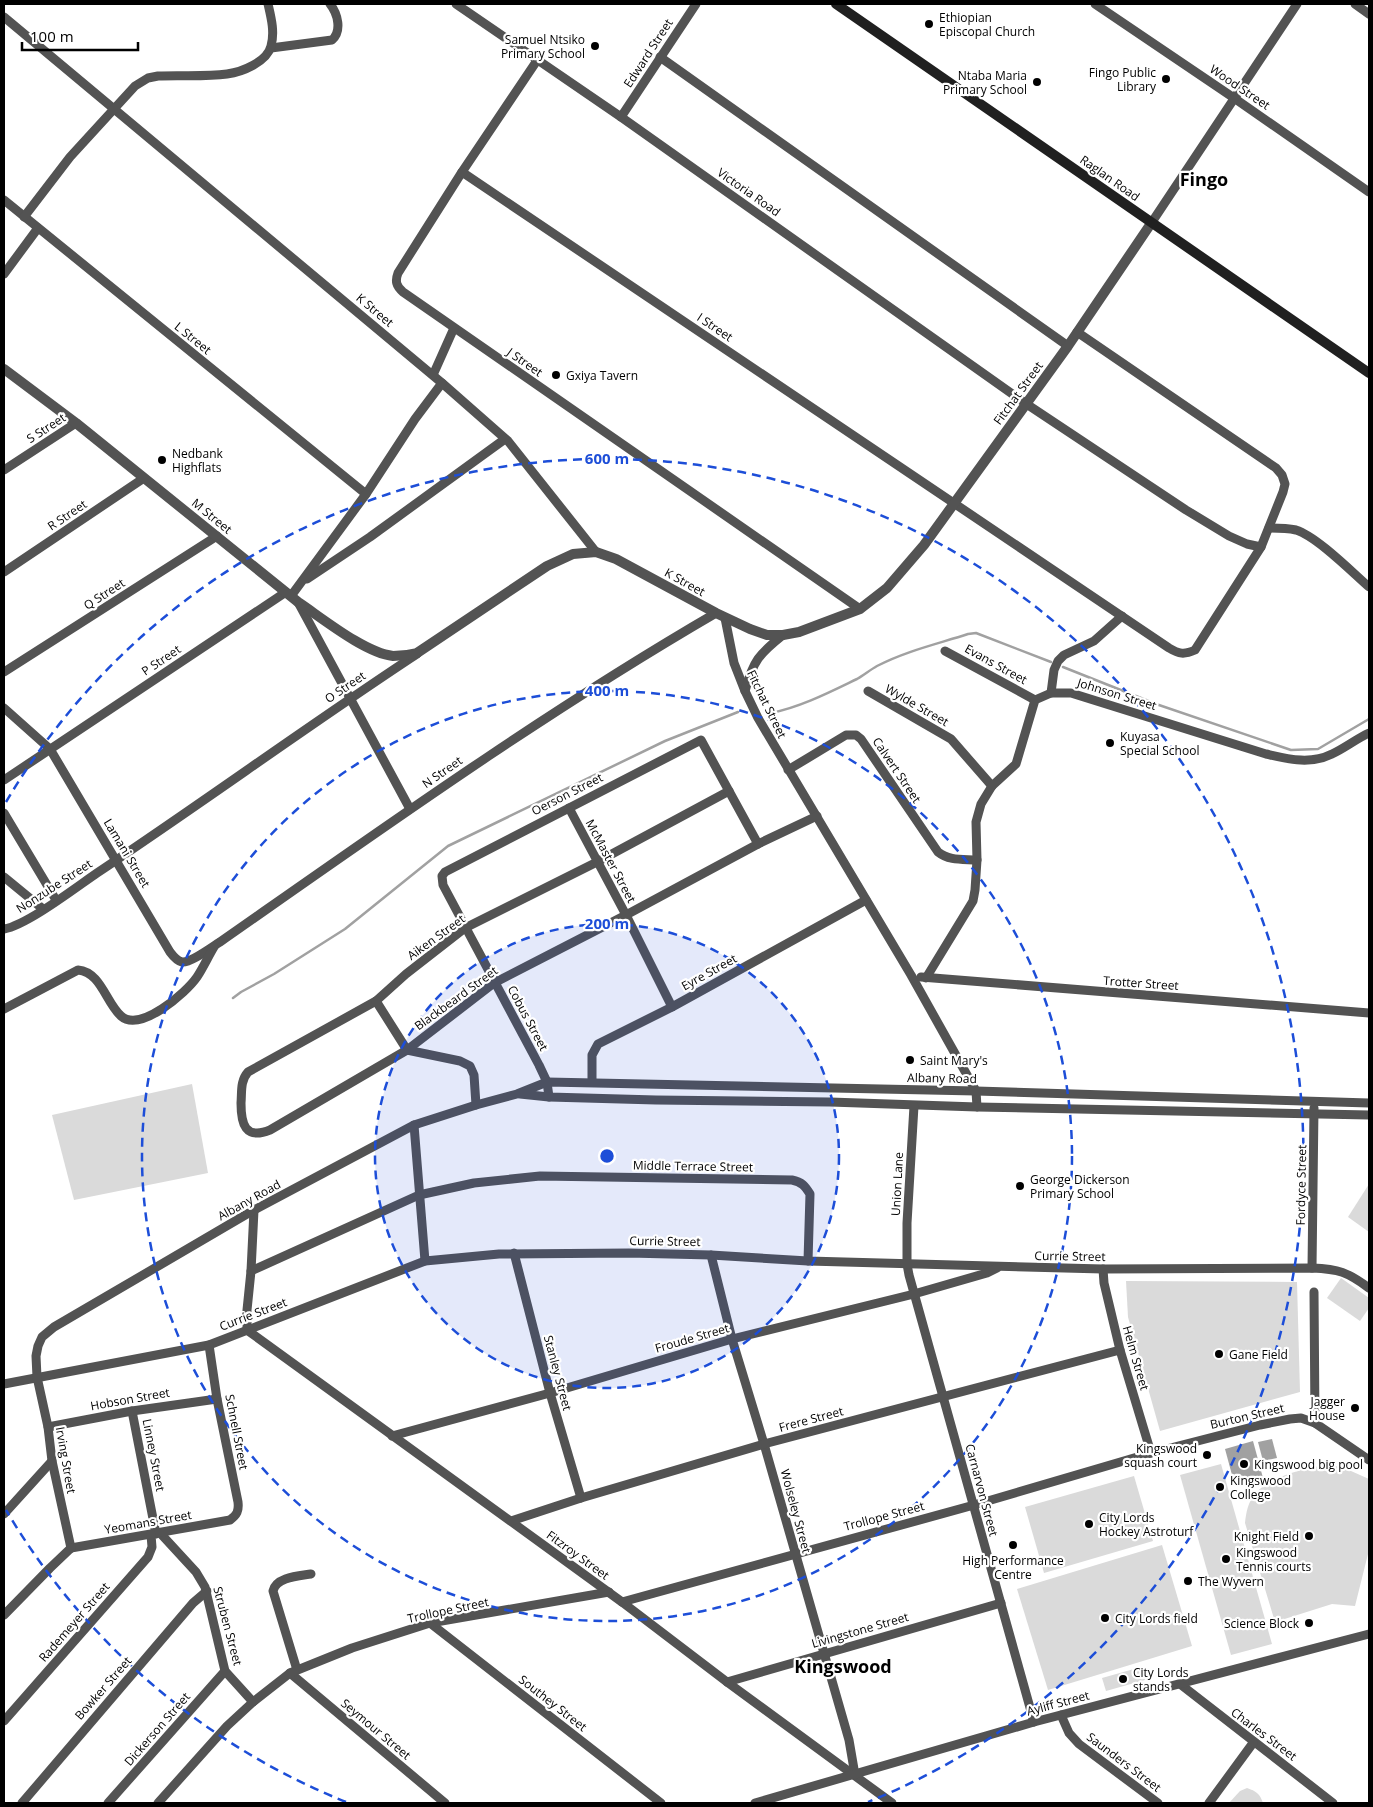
<svg xmlns="http://www.w3.org/2000/svg" width="1373" height="1807" font-family="'Open Sans',sans-serif">
  <style>
    .green { fill: #dadada }
    .water { fill: #a1a1a1 }
    .lines { fill: none; stroke-linecap: round; stroke-linejoin: round }
    .stream { stroke: #a1a1a1; stroke-width: 2.5 }
    .minor { stroke: #535353; stroke-width: 9 }
    .tertiary { stroke: #535353; stroke-width: 10 }
    .secondary { stroke: #202020; stroke-width: 10 }
    .ring { fill: none; stroke: #1d4ed8; stroke-width: 2.5; stroke-dasharray: 9 6 }
    .poi-dot { fill: #000; stroke: #fff; stroke-width: 2 }
    .labels { text-anchor: middle; dominant-baseline: central; stroke-width: 4.5; stroke-linejoin: round; paint-order: stroke }
    .poi-label { font-size: 12px; fill: #000; stroke: #fff; text-anchor: start }
    .street-label { font-size: 12px; fill: #000; stroke: #fff }
    .district-label { font-size: 18px; font-weight: bold; fill: #000; stroke: #fff }
    .centre { fill: #1d4ed8; stroke: #fff; stroke-width: 2.5 }
    .ring-label { font-size: 15px; text-anchor: middle; font-weight: bold; fill: #1d4ed8; stroke: #fff; stroke-width: 4.5; stroke-linejoin: round; paint-order: stroke }
  </style>
  <rect width="100%" height="100%" fill="#fff"/>
  <g class="green">
    <polygon points="192,1084 208,1173 74,1200 52,1115"/>
    <polygon points="1369,1184 1369,1232 1348,1217"/>
    <polygon points="1341,1278 1369,1298 1369,1308 1360,1321 1327,1298"/>
    <polygon points="1126,1281 1297,1282 1300,1392 1160,1431 1128,1317"/>
    <polygon points="1221,1464 1272,1644 1231,1655 1180,1475"/>
    <path d="M1326 1465 1342 1467 1369 1479V1550L1355 1606 1332 1604 1275 1622 1245 1523C1246 1513 1248 1502 1255 1494 1268 1477 1306 1468 1326 1465Z"/>
    <polygon points="1134,1476 1153,1541 1044,1573 1025,1507"/>
    <polygon points="1162,1545 1192,1646 1048,1690 1017,1589"/>
    <polygon points="1141,1667 1145,1680 1106,1691 1102,1678"/>
    <path d="M1247 1788C1256 1791 1260 1794 1263 1803H1229L1240 1791Z"/>
  </g>
  <g class="water">
    <polygon points="1272,1439 1277,1458 1263,1461 1258,1442"/>
    <polygon points="1253,1441 1263,1478 1235,1486 1225,1449"/>
  </g>
  <g class="lines">
    <g class="stream">
      <polyline points="1063,667 1156,704 1291,750 1318,749 1369,719"/>
      <path d="M771 713C801 707 830 692 857 679 864 675 870 670 877 666 906 651 937 644 968 634L976 633 1051 662"/>
      <polyline points="233,998 241,992 274,974 345,929 448,846 665,741 738,712"/>
    </g>
    <g class="minor">
      <polyline points="456,4 621,117 1025,403 1186,510 1229,536 1247,544 1261,547"/>
      <polyline points="1095,4 1234,98 1369,192"/>
      <polyline points="1355,4 1369,14"/>
      <polyline points="4,17 442,383 508,441 596,552"/>
      <path d="M271 48 332 40C342 31 338 14 330 4"/>
      <polyline points="660,57 1068,346"/>
      <path d="M538 59 462 172 398 273C395 281 396 286 403 292L860 609"/>
      <polyline points="621,117 696,4"/>
      <path d="M462 172 1169 648C1179 654 1184 655 1195 650L1261 547 1283 492 1285 484 1282 475 1276 468 1077 332"/>
      <polyline points="4,200 366,494"/>
      <path d="M24 217 70 157 135 86 148 78 158 76C180 75 205 77 227 74 242 72 267 62 271 46 275 32 271 17 268 4"/>
      <polyline points="1152,222 1297,4"/>
      <polyline points="4,274 38,228"/>
      <polyline points="433,375 454,328"/>
      <polyline points="4,470 76,423"/>
      <path d="M1269 528C1278 528 1287 528 1296 530 1316 536 1352 572 1369 587"/>
      <polyline points="4,572 144,478"/>
      <polyline points="307,579 370,537 505,439"/>
      <polyline points="291,596 366,494 415,419 442,383"/>
      <polyline points="298,602 410,809"/>
      <polyline points="725,618 734,663 745,691 758,718 911,975 976,1091 977,1107"/>
      <polyline points="945,651 1035,700"/>
      <polyline points="4,672 217,536"/>
      <path d="M745 691C753 661 759 654 783 635"/>
      <polyline points="868,691 951,739 992,786"/>
      <polyline points="1051,693 1054,670 1058,661 1064,655 1094,641 1122,616"/>
      <path d="M4 708 50 749 170 952C173 956 177 961 182 962 191 963 213 946 220 942 383 828 544 713 716 613"/>
      <path d="M788 770 846 735H856L861 739 938 852C949 861 963 859 977 860"/>
      <polyline points="4,780 286,592"/>
      <path d="M729 791 597 862 465 928 406 974 376 1001 248 1072C240 1081 242 1092 241 1103 241 1124 245 1140 270 1130L407 1050 494 983 626 915 758 844 817 816"/>
      <polyline points="569,808 626,915 672,1007"/>
      <polyline points="4,813 56,900"/>
      <polyline points="4,877 43,909"/>
      <path d="M4 929C27 925 75 888 97 873 205 801 309 725 417 654"/>
      <polyline points="921,977 1369,1013"/>
      <path d="M926 978 973 901 975 890 977 860 976 822 981 804 992 786 1016 764 1035 700 1051 693H1071L1266 754C1288 759 1310 765 1332 754 1345 748 1356 739 1369 733"/>
      <polyline points="376,1001 407,1050 460,1061 470,1066 474,1075 476,1105"/>
      <path d="M4 1009 78 970C101 972 106 1003 121 1016 140 1033 186 993 197 977 203 968 208 957 214 947"/>
      <polyline points="592,1082 592,1055 598,1044 672,1007 866,900"/>
      <polyline points="520,1094 549,1097 656,1100 830,1102 977,1107 1369,1115"/>
      <polyline points="549,1097 547,1082 539,1065 443,885 442,876 445,872 701,740 758,844"/>
      <polyline points="914,1106 907,1223 907,1264 909,1275 1034,1722"/>
      <polyline points="414,1125 425,1261"/>
      <polyline points="254,1210 251,1271 247,1310 247,1330 622,1602 727,1682 892,1803"/>
      <polyline points="514,1253 550,1393 581,1498"/>
      <polyline points="711,1255 732,1339 764,1444 849,1740 855,1775"/>
      <polyline points="1312,1268 1314,1108"/>
      <polyline points="1103,1269 1104,1283 1120,1350 1151,1453"/>
      <path d="M251 1271 419 1195 474 1183 540 1176 792 1180C802 1182 805 1186 810 1194L808 1261"/>
      <polyline points="1314,1292 1315,1423"/>
      <path d="M4 1384 209 1345 425 1261 499 1254 629 1253 711 1255 808 1261 1103 1269 1312 1268C1339 1269 1347 1272 1369 1288"/>
      <polyline points="132,1411 156,1534"/>
      <polyline points="48,1427 132,1411 217,1399"/>
      <polyline points="392,1436 550,1393 732,1339 914,1294 987,1273 997,1268"/>
      <polyline points="4,1514 52,1461"/>
      <polyline points="511,1521 581,1498 764,1444 1120,1350"/>
      <polyline points="161,1534 196,1572 205,1587 225,1671 253,1702"/>
      <polyline points="71,1548 52,1461 48,1427 37,1377 36,1356 38,1346 42,1337 54,1327 254,1210 414,1125 476,1105 517,1094 547,1082 976,1091 1369,1103"/>
      <path d="M71 1548 230 1520C237 1515 239 1511 238 1502L217 1399 209 1345"/>
      <polyline points="622,1602 974,1505 1151,1453 1260,1425 1290,1419 1301,1418 1315,1423 1369,1460"/>
      <polyline points="4,1615 50,1568 71,1548"/>
      <polyline points="430,1623 661,1803"/>
      <path d="M297 1670 273 1591C276 1577 299 1576 311 1574"/>
      <polyline points="290,1673 445,1803"/>
      <polyline points="727,1682 1001,1603"/>
      <polyline points="1180,1684 1333,1803"/>
      <polyline points="1061,1715 1069,1733 1079,1744 1158,1803"/>
      <polyline points="4,1721 148,1557 152,1547 151,1535"/>
      <polyline points="22,1803 193,1603 207,1591"/>
      <polyline points="108,1803 225,1671"/>
      <polyline points="158,1803 227,1726 253,1702 290,1673 352,1648 430,1623 609,1592"/>
      <polyline points="755,1803 1034,1722 1369,1634"/>
      <polyline points="1209,1803 1253,1743"/>
    </g>
    <path class="tertiary" d="M4 369 76 423 298 602C322 618 365 653 393 656 402 656 409 655 417 653L547 566 573 554 596 552 616 559 716 613 750 629 767 635H783L799 632 860 609 887 588 924 545 1068 346 1152 222"/>
    <polyline class="secondary" points="836,4 1369,373"/>
  </g>
  <circle cx="607" cy="1156" r="232" fill="#1d4ed8" fill-opacity=".12"/>
  <g class="ring">
    <circle cx="607" cy="1156" r="232"/>
    <circle cx="607" cy="1156" r="465"/>
    <path d="M346 1802A697 697 0 0 1 6 1510M6 802A697 697 0 1 1 868 1802"/>
  </g>
  <g class="poi-dot">
    <circle cx="929" cy="24" r="5"/>
    <circle cx="595" cy="46" r="5"/>
    <circle cx="1166" cy="79" r="5"/>
    <circle cx="1037" cy="82" r="5"/>
    <circle cx="556" cy="375" r="5"/>
    <circle cx="162" cy="460" r="5"/>
    <circle cx="1110" cy="743" r="5"/>
    <circle cx="910" cy="1060" r="5"/>
    <circle cx="1020" cy="1186" r="5"/>
    <circle cx="1219" cy="1354" r="5"/>
    <circle cx="1355" cy="1408" r="5"/>
    <circle cx="1207" cy="1455" r="5"/>
    <circle cx="1244" cy="1464" r="5"/>
    <circle cx="1220" cy="1487" r="5"/>
    <circle cx="1089" cy="1524" r="5"/>
    <circle cx="1309" cy="1536" r="5"/>
    <circle cx="1013" cy="1545" r="5"/>
    <circle cx="1226" cy="1559" r="5"/>
    <circle cx="1188" cy="1581" r="5"/>
    <circle cx="1105" cy="1618" r="5"/>
    <circle cx="1309" cy="1623" r="5"/>
    <circle cx="1123" cy="1679" r="5"/>
  </g>
  <g class="labels">
    <g class="poi-label">
      <text x="939" y="17">Ethiopian<tspan x="939" dy="14">Episcopal Church</tspan></text>
      <text x="585" y="39" text-anchor="end">Samuel Ntsiko<tspan x="585" dy="14">Primary School</tspan></text>
      <text x="1156" y="72" text-anchor="end">Fingo Public<tspan x="1156" dy="14">Library</tspan></text>
      <text x="1027" y="75" text-anchor="end">Ntaba Maria<tspan x="1027" dy="14">Primary School</tspan></text>
      <text x="566" y="375">Gxiya Tavern</text>
      <text x="172" y="453">Nedbank<tspan x="172" dy="14">Highflats</tspan></text>
      <text x="1120" y="736">Kuyasa<tspan x="1120" dy="14">Special School</tspan></text>
      <text x="920" y="1060">Saint Mary's</text>
      <text x="1030" y="1179">George Dickerson<tspan x="1030" dy="14">Primary School</tspan></text>
      <text x="1229" y="1354">Gane Field</text>
      <text x="1345" y="1401" text-anchor="end">Jagger<tspan x="1345" dy="14">House</tspan></text>
      <text x="1197" y="1448" text-anchor="end">Kingswood<tspan x="1197" dy="14">squash court</tspan></text>
      <text x="1254" y="1464">Kingswood big pool</text>
      <text x="1230" y="1480">Kingswood<tspan x="1230" dy="14">College</tspan></text>
      <text x="1099" y="1517">City Lords<tspan x="1099" dy="14">Hockey Astroturf</tspan></text>
      <text x="1299" y="1536" text-anchor="end">Knight Field</text>
      <text x="1236" y="1552">Kingswood<tspan x="1236" dy="14">Tennis courts</tspan></text>
      <text x="1013" y="1560" text-anchor="middle">High Performance<tspan x="1013" dy="14">Centre</tspan></text>
      <text x="1198" y="1581">The Wyvern</text>
      <text x="1115" y="1618">City Lords field</text>
      <text x="1299" y="1623" text-anchor="end">Science Block</text>
      <text x="1133" y="1672">City Lords<tspan x="1133" dy="14">stands</tspan></text>
    </g>
    <g class="street-label">
      <text transform="translate(648 53) rotate(-57)">Edward Street</text>
      <text transform="translate(1240 87) rotate(34)">Wood Street</text>
      <text transform="translate(1110 178) rotate(35)">Raglan Road</text>
      <text transform="translate(749 192) rotate(35)">Victoria Road</text>
      <text transform="translate(375 310) rotate(40)">K Street</text>
      <text transform="translate(715 327) rotate(34)">I Street</text>
      <text transform="translate(193 338) rotate(39)">L Street</text>
      <text transform="translate(525 362) rotate(35)">J Street</text>
      <text transform="translate(1018 393) rotate(-54)">Fitchat Street</text>
      <text transform="translate(46 428) rotate(-33)">S Street</text>
      <text transform="translate(67 515) rotate(-34)">R Street</text>
      <text transform="translate(212 516) rotate(39)">M Street</text>
      <text transform="translate(685 582) rotate(29)">K Street</text>
      <text transform="translate(104 594) rotate(-33)">Q Street</text>
      <text transform="translate(161 660) rotate(-34)">P Street</text>
      <text transform="translate(996 664) rotate(29)">Evans Street</text>
      <text transform="translate(345 687) rotate(-34)">O Street</text>
      <text transform="translate(1117 694) rotate(17)">Johnson Street</text>
      <text transform="translate(767 704) rotate(64)">Fitchat Street</text>
      <text transform="translate(917 705) rotate(30)">Wylde Street</text>
      <text transform="translate(897 770) rotate(56)">Calvert Street</text>
      <text transform="translate(442 772) rotate(-35)">N Street</text>
      <text transform="translate(567 794) rotate(-27)">Oerson Street</text>
      <text transform="translate(127 853) rotate(59)">Lamani Street</text>
      <text transform="translate(611 861) rotate(62)">McMaster Street</text>
      <text transform="translate(54 886) rotate(-33)">Nonzube Street</text>
      <text transform="translate(436 937) rotate(-36)">Aiken Street</text>
      <text transform="translate(709 972) rotate(-29)">Eyre Street</text>
      <text transform="translate(1141 983) rotate(4)">Trotter Street</text>
      <text transform="translate(456 998) rotate(-36)">Blackbeard Street</text>
      <text transform="translate(528 1018) rotate(62)">Cobus Street</text>
      <text transform="translate(942 1078) rotate(1)">Albany Road</text>
      <text transform="translate(693 1166) rotate(1)">Middle Terrace Street</text>
      <text transform="translate(897 1184) rotate(-87)">Union Lane</text>
      <text transform="translate(1301 1185) rotate(-89)">Fordyce Street</text>
      <text transform="translate(249 1200) rotate(-29)">Albany Road</text>
      <text transform="translate(665 1241) rotate(1)">Currie Street</text>
      <text transform="translate(1070 1256) rotate(1)">Currie Street</text>
      <text transform="translate(253 1314) rotate(-21)">Currie Street</text>
      <text transform="translate(692 1338) rotate(-16)">Froude Street</text>
      <text transform="translate(1136 1358) rotate(74)">Helm Street</text>
      <text transform="translate(558 1373) rotate(75)">Stanley Street</text>
      <text transform="translate(130 1399) rotate(-10)">Hobson Street</text>
      <text transform="translate(1247 1416) rotate(-13)">Burton Street</text>
      <text transform="translate(811 1419) rotate(-15)">Frere Street</text>
      <text transform="translate(237 1432) rotate(79)">Schnell Street</text>
      <text transform="translate(154 1455) rotate(79)">Linney Street</text>
      <text transform="translate(66 1460) rotate(80)">Irving Street</text>
      <text transform="translate(982 1490) rotate(75)">Carnarvon Street</text>
      <text transform="translate(796 1511) rotate(75)">Wolseley Street</text>
      <text transform="translate(884 1516) rotate(-15)">Trollope Street</text>
      <text transform="translate(148 1522) rotate(-10)">Yeomans Street</text>
      <text transform="translate(578 1555) rotate(36)">Fitzroy Street</text>
      <text transform="translate(448 1610) rotate(-12)">Trollope Street</text>
      <text transform="translate(74 1622) rotate(-49)">Rademeyer Street</text>
      <text transform="translate(228 1626) rotate(75)">Struben Street</text>
      <text transform="translate(860 1630) rotate(-16)">Livingstone Street</text>
      <text transform="translate(103 1688) rotate(-49)">Bowker Street</text>
      <text transform="translate(553 1703) rotate(38)">Southey Street</text>
      <text transform="translate(1058 1703) rotate(-15)">Ayliff Street</text>
      <text transform="translate(157 1729) rotate(-49)">Dickerson Street</text>
      <text transform="translate(376 1729) rotate(40)">Seymour Street</text>
      <text transform="translate(1264 1734) rotate(37)">Charles Street</text>
      <text transform="translate(1124 1762) rotate(37)">Saunders Street</text>
    </g>
    <g class="district-label">
      <text x="1204" y="179">Fingo</text>
      <text x="843" y="1666">Kingswood</text>
    </g>
  </g>
  <circle cx="607" cy="1156" r="8" class="centre"/>
  <g class="ring-label">
    <text x="607" y="464">600 m</text>
    <text x="607" y="696">400 m</text>
    <text x="607" y="929">200 m</text>
  </g>
  <rect width="1373" height="1807" fill="none" stroke="#000000" stroke-width="10"/>
  <path d="M22 42v8h116v-8" fill="none" stroke="#000000" stroke-width="2.5"/>
  <text x="30" y="42" font-size="15" fill="#000000" stroke="#ffffff" stroke-width="4" paint-order="stroke">100 m</text>
</svg>
